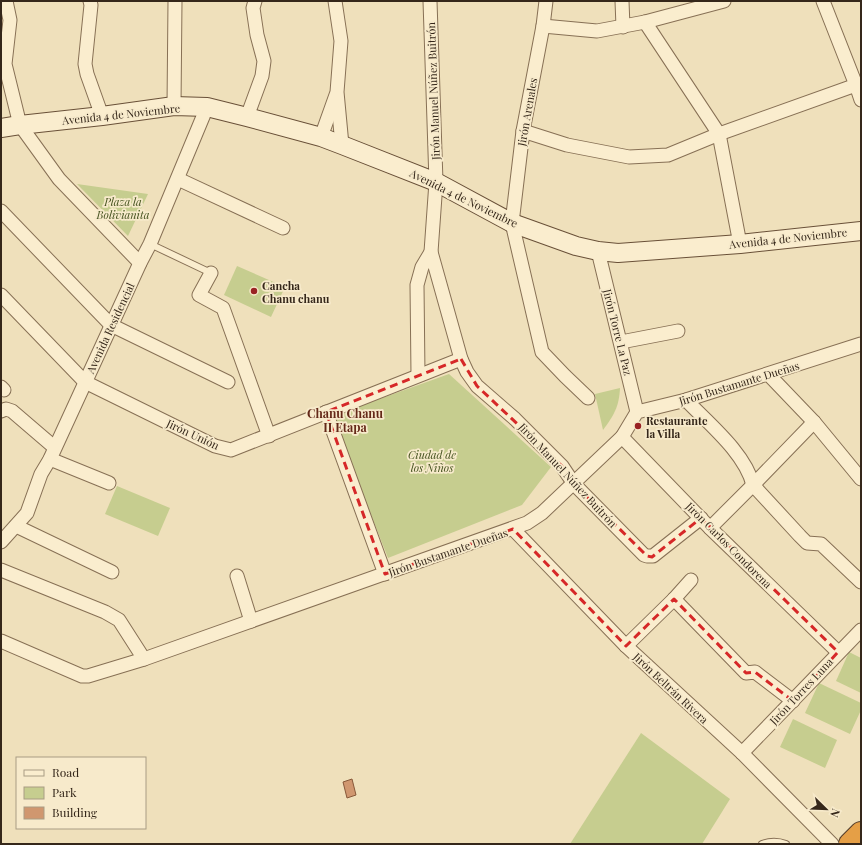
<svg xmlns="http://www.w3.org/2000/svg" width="862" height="845" font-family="'Playfair Display',serif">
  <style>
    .green { fill: #c6cd8f }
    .building { fill: #d0976f; stroke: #875839 }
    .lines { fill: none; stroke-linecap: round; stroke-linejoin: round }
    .lane-casing { stroke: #877055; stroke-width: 8 }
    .street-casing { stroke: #877055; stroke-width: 15 }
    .secondary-casing { stroke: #695038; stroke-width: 20 }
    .highway-casing { stroke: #543d2a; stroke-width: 24 }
    .lane { stroke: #faedce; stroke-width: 6 }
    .street { stroke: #faedce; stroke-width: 13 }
    .secondary { stroke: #faedce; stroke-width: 18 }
    .highway { stroke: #e59f46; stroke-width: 22 }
    .marked { fill: none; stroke: #d62828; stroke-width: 3; stroke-dasharray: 8 5; stroke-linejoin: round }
    .poi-dot { fill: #992223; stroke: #f7eacb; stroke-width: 1.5 }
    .labels { text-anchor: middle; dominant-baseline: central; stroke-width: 3.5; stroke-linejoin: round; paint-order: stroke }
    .street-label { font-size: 11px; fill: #35271a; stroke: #f7eacb }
    .park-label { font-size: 11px; font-style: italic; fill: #465320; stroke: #f7eacb }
    .poi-label { font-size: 11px; font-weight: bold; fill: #35271a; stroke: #f7eacb; text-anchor: start }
    .neighbourhood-label { font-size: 12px; font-weight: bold; fill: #642818; stroke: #f7eacb }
  </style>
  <rect width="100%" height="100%" fill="#efe0bb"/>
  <g class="green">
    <polygon points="77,184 148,194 128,236"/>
    <polygon points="237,266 285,287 271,317 224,295"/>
    <polygon points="449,374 551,467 522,505 388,558 332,416"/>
    <path d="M620 388C619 407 614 415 603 430L595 394Z"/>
    <polygon points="117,486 170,508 158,536 105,514"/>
    <polygon points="849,652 861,658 861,693 836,681"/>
    <polygon points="819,683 861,703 861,710 850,734 805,713"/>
    <polygon points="793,719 837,740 825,768 780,747"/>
    <polygon points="641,733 730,799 702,844 570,844"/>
  </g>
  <polygon class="building" points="352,779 356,795 347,798 343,782"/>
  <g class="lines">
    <defs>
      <g id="lane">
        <polyline points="150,244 211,273"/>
        <path d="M762 844C770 841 778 841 786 844"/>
      </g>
      <g id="street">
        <polyline points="6,1 10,20 5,64 20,125 59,179 140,263"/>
        <polyline points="90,1 91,5 85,64 87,74 102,116"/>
        <polyline points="335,1 341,41 337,92 342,145"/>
        <polyline points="430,1 436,182 431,252 461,359 467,372 477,386 515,419 562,466 574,484 644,555 647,556 653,556 701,518"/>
        <polyline points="546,1 543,26 523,131 512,223 542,352 565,376 588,398"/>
        <polyline points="622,1 623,27"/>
        <polyline points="823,1 856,85 861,100"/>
        <polyline points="645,22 719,134 740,244"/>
        <polyline points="543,26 597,31 645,22 724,1"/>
        <polyline points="174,106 175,1"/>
        <polyline points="247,117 262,76 264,61 257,35 253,8 255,1"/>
        <polyline points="523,131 567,145 629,157 668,155 719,134 856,85"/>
        <polyline points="321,137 336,95"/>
        <polyline points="178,179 283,228"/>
        <polyline points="1,211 111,325 228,382"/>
        <polyline points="598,251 637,412"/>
        <polyline points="211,273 199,295 223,308 269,436"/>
        <polyline points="1,295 85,382 215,446 231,450 461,359"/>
        <polyline points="621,342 678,331"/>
        <polyline points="418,375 417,285 422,267 431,252"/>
        <polyline points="769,375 814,422 861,479"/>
        <polyline points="1,387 4,390"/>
        <path d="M686 400C709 424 745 453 753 485L800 536 807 543 821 544 861 582"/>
        <polyline points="1,411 6,409 12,411 54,447"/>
        <polyline points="326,412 385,574"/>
        <polyline points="622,437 710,528 838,652"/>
        <polyline points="50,459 109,483"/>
        <polyline points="16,526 112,572"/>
        <polyline points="710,528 753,485 814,422"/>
        <polyline points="513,529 626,646 742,753 832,844"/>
        <polyline points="1,542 27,513 41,474 50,459 140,263 150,244 207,107"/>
        <polyline points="1,570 105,612 119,620 144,659"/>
        <polyline points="237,576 251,621"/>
        <polyline points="674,599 746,673 755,672 793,701"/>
        <polyline points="1,641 82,676 88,676 144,659 527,523 542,513 622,437 637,412 686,400 861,344"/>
        <polyline points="626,646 674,599 691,580"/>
        <polyline points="742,753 861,630"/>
      </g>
      <polyline id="secondary" points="1,128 20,125 102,116 174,106 207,107 247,117 321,137 342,145 436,182 512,223 576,246 598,251 618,253 740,244 861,231"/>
      <polyline id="highway" points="850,844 861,833"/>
    </defs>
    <use href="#lane" class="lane-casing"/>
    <use href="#street" class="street-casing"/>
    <use href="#secondary" class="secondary-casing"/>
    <use href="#highway" class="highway-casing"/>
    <use href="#lane" class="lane"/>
    <use href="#street" class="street"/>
    <use href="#secondary" class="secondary"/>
    <use href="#highway" class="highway"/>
  </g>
  <path class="marked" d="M461 359 477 386 562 466 574 484 647 556 652 557 701 518 838 652 793 701 755 672 746 673 674 599 626 646 513 529 385 574 326 412Z"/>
  <g class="poi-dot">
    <circle cx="254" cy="291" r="4"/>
    <circle cx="638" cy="426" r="4"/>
  </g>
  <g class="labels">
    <g class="street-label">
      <text transform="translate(433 91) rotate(-92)">Jirón Manuel Núñez Buitrón</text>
      <text transform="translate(527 112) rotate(-80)">Jirón Arenales</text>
      <text transform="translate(121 114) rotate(-6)">Avenida 4 de Noviembre</text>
      <text transform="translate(464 198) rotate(26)">Avenida 4 de Noviembre</text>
      <text transform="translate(788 238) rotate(-6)">Avenida 4 de Noviembre</text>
      <text transform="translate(110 328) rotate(-65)">Avenida Residencial</text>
      <text transform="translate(618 332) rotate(76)">Jirón Torre La Paz</text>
      <text transform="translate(739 383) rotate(-17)">Jirón Bustamante Dueñas</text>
      <text transform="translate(193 434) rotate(25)">Jirón Unión</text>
      <text transform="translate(568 475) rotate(47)">Jirón Manuel Núñez Buitrón</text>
      <text transform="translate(729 545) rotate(45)">Jirón Carlos Condorena</text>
      <text transform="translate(448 552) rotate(-19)">Jirón Bustamante Dueñas</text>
      <text transform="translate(671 688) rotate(43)">Jirón Beltrán Rivera</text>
      <text transform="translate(801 691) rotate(-47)">Jirón Torres Luna</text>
    </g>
    <g class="park-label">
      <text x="123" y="201">Plaza la<tspan x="123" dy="13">Bolivianita</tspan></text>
      <text x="432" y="454">Ciudad de<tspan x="432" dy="13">los Niños</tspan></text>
    </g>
    <g class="poi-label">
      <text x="262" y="285">Cancha<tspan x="262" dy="13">Chanu chanu</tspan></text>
      <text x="646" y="420">Restaurante<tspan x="646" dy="13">la Villa</tspan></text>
    </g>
    <g class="neighbourhood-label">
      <text x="345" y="413">Chanu Chanu<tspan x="345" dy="14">II Etapa</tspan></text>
    </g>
  </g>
  <rect width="862" height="845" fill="none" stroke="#35271a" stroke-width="4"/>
  <rect x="16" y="757" width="130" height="72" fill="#f7eacb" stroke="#a99c84"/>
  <rect x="24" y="770" width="20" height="6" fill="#faedce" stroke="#a99c84"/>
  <text x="52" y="777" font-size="12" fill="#35271a">Road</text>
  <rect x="24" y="787" width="20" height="12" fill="#c6cd8f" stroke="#a99c84"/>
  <text x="52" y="797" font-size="12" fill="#35271a">Park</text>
  <rect x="24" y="807" width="20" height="12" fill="#d0976f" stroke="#a99c84"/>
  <text x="52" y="817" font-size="12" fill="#35271a">Building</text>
  <g transform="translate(826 809) rotate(113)" stroke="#f7eacb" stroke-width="3" paint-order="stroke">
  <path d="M0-3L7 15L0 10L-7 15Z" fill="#35271a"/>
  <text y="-6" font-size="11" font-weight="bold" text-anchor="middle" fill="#35271a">N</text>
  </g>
</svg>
